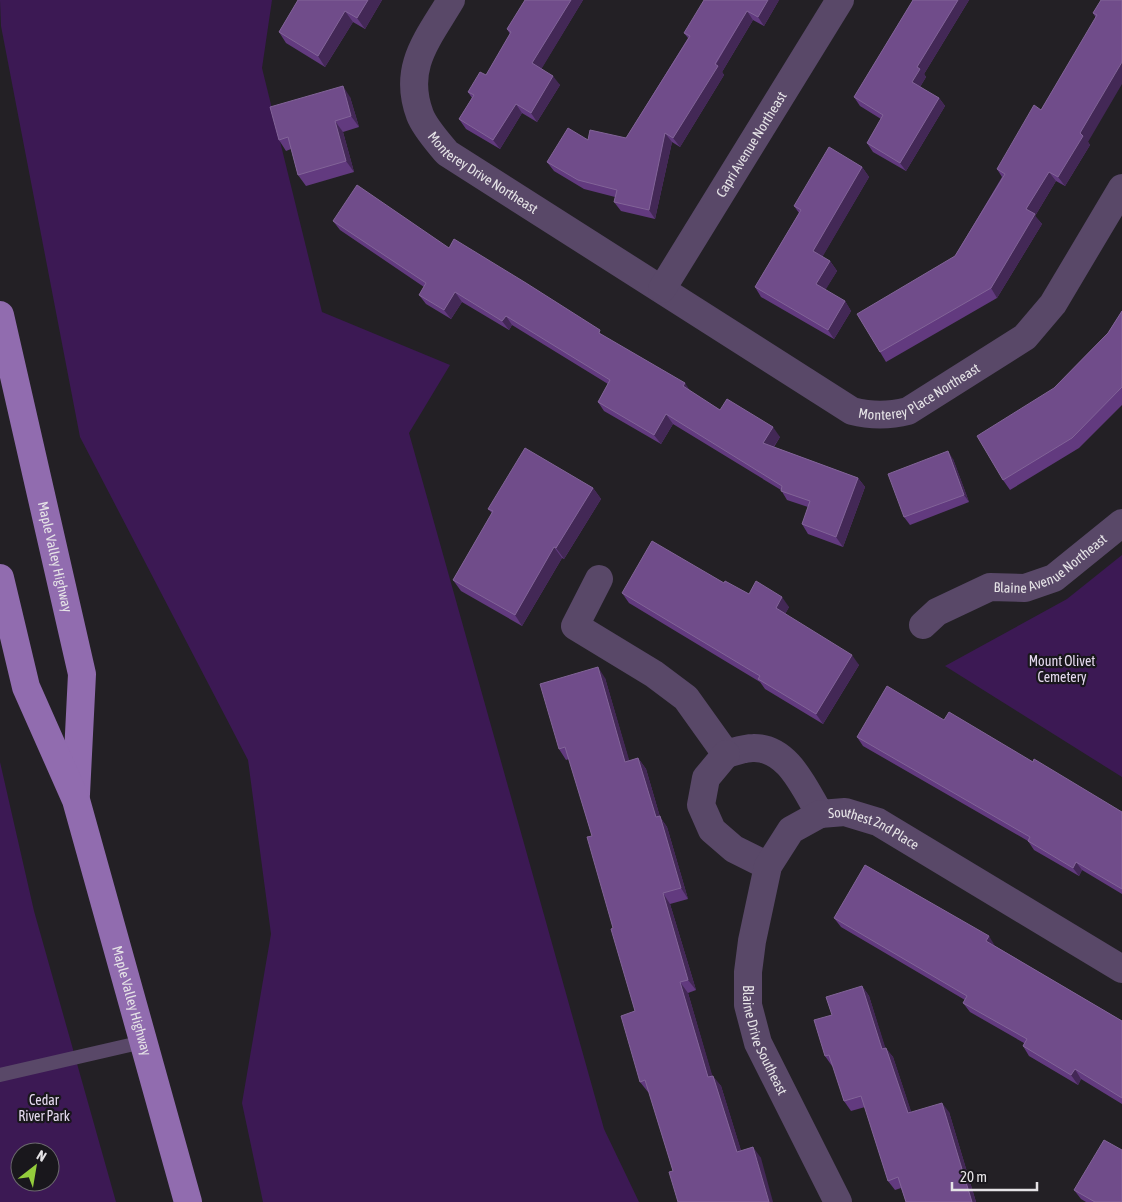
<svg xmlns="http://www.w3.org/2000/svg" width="1122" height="1202" font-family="'Asap Condensed',sans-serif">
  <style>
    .green { fill: #3c1954; fill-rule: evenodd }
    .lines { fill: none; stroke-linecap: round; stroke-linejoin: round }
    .service { stroke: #594868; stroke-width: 14 }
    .minor { stroke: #594868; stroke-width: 28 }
    .primary { stroke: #916caf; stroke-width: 28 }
    .wall { fill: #623a7f }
    .shaded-wall { fill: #432856 }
    .building { fill: #704c8a; stroke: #826498 }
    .labels { text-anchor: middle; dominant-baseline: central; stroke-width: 4.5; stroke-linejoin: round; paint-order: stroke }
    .street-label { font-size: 14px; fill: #e5e3e6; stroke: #19171c }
    .park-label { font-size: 14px; fill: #e5daef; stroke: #19171c }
  </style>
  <rect width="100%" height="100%" fill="#232025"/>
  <g class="green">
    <polygon points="0,0 272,0 262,68 322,312 450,365 409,433 604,1129 639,1202 263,1202 242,1103 271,934 248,760 80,437 1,26"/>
    <polygon points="1122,555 1122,777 945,666 1067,599"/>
    <path d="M0 762 34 911 116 1202H0ZM20 1152H50V1182H20Z"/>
  </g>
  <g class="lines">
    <polyline class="service" points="0,1075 143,1042"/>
    <g class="minor">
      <path id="s1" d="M451 0C428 39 402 67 420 115 425 128 438 142 447 153L852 411C872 416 888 416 908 411L1025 337 1053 304 1122 188"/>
      <path id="s2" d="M662 289 840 0"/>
      <path id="s3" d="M599 579 575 626 654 674 686 698 726 754C734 752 744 748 753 748 788 747 804 788 820 814L845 812 878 822 1122 969"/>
      <path id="s4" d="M923 625 937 612 990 587 1025 588 1054 578 1122 523"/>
      <polyline points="726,754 706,778 701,805 712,830 734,849 768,866"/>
      <path id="s5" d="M820 814 791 830 768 866 752 941 748 972V1005L758 1043 838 1202"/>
    </g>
    <g class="primary">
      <path id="s6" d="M0 315 82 674 76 794"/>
      <path id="s7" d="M0 578 26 687 76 800 188 1202"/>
    </g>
  </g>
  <g class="wall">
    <polygon points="298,0 382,0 365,29 353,22 325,67 286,43 279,32"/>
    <polygon points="525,0 583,0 541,69 560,85 537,122 522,113 500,149 466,129 459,119 472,98 468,92 486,75 510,34 507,29"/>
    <polygon points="779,0 764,26 753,20 722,72 724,75 680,147 672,142 655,219 621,211 614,202 615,197 584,189 554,171 547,162 588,140 626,138 688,38 684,33"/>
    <polygon points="913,0 969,0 924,74 926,77 920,87 939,98 945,106 906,171 873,152 867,143 881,119 860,106 854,97"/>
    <polygon points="1101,0 1088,142 1090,145 1065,186 1056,181 1035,216 1042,224 997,298 886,362 880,352 955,256 1002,177 997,169 1041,110 1096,18 1093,13"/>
    <polygon points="350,97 359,127 343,132 354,172 306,186 298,175 291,149 286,151 279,140"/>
    <polygon points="862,167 869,177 822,257 830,261 837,271 825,290 845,301 851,311 834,339 761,297 755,287 799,213 794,206"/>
    <polygon points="333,221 449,248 604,336 720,410 780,437 774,447 858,478 865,487 843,547 808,534 802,524 808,507 787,500 781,490 673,424 661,444 604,411 598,402 608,384 512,325 509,330 462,302 451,319 426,304 419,295 424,287 340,230"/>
    <polygon points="1122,311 1122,405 1079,448 1010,490 1003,480 1054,388 1108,333"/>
    <polygon points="953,459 969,502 910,525 904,517"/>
    <polygon points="593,488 601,499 564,559 562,558 522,626 461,591 453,580 492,513 488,509"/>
    <polygon points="724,583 749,594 789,607 785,614 859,665 823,724 765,689 760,682 629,603 622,593"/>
    <polygon points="605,678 629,761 638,758 646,769 660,817 667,827 688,899 670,904 696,990 688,993 712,1076 721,1086 741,1151 761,1158 673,1171 649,1092 648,1092 640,1082 635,1011 613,928 592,836 569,759 566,760 559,749"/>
    <polygon points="944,720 1033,762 1122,812 1122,894 1082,870 1079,876 1034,850 1028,841 863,746 857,737"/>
    <polygon points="834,918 995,946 1122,1021 1122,1104 1081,1079 1078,1085 1029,1056 1023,1046 1024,1043 970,1012 963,1003 965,1000 841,927"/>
    <polygon points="862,986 869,996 885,1048 893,1057 911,1112 949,1112 976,1202 906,1202 901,1188 895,1190 888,1181 865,1107 851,1111 844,1101 833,1065 832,1066 825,1056 832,1015"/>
    <polygon points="1074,1190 1122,1202 1086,1202 1081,1199"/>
  </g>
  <g class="shaded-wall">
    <polygon points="368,0 382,0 365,29 357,18"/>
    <polygon points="571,0 583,0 539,73 532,63"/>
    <polygon points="768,0 779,0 764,26 758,17"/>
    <polygon points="958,0 969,0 924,74 926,77 918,90 912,82 917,67"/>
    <polygon points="345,11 353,22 325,67 318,56"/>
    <polygon points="747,11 753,20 722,72 724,75 680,147 673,138"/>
    <polygon points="1122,62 1122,84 1088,142 1090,145 1065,186 1058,177 1080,133"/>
    <polygon points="553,76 560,85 537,122 531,113"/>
    <polygon points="343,86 350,97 359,127 351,116"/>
    <polygon points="939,98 945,106 906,171 900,163"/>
    <polygon points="516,104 522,113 500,149 493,140"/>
    <polygon points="335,121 343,132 354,172 346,161"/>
    <polygon points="665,133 672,142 655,219 649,210"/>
    <polygon points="862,167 869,177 820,261 813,251"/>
    <polygon points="1049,172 1056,181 1035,216 1042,224 997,298 991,288 1026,209"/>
    <polygon points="830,261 837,271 823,294 816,284"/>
    <polygon points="455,292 462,302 451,319 444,310"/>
    <polygon points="845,301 851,311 834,339 828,330"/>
    <polygon points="506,316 512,325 509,330 502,321"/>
    <polygon points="685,383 691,392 683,386"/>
    <polygon points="666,414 673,424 661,444 654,435"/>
    <polygon points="773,427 780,437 770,452 763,443"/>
    <polygon points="948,451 953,459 969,502 964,495"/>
    <polygon points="858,478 865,487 843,547 836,537"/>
    <polygon points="593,488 601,499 564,559 556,548"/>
    <polygon points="554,547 562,558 522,626 515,615"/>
    <polygon points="782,597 789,607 783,618 776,608"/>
    <polygon points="852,655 859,665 823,724 816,714"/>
    <polygon points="598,667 605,678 633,773 625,762"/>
    <polygon points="638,758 646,769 660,817 667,827 688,899 681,888 656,817"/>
    <polygon points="1076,862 1082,870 1079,876 1073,868"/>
    <polygon points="663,893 670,904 696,990 688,980"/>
    <polygon points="989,936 995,946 993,951 986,941"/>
    <polygon points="680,982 688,993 716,1088 708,1077"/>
    <polygon points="862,986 869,996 889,1059 882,1049"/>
    <polygon points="886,1048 893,1057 915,1123 908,1113"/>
    <polygon points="1075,1069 1081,1079 1078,1085 1071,1075"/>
    <polygon points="713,1076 721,1086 745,1163 737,1152"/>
    <polygon points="942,1103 949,1112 976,1202 972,1202"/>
    <polygon points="753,1147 761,1158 773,1202 769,1202"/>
  </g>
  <g class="building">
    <polygon points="298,0 368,0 357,18 345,11 318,56 279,32"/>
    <polygon points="525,0 571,0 532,63 553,76 531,113 516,104 493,140 459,119 474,95 468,92 480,72 486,75 511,32 507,29"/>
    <polygon points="704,0 768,0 758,17 747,11 715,64 718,66 673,138 665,133 649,210 614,202 617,190 578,180 547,162 568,128 588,140 590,130 626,138 690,36 684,33"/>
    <polygon points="913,0 958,0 917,67 920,69 912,82 939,98 900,163 867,143 883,115 854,97"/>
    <polygon points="1101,0 1122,0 1122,62 1080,133 1083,136 1058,177 1049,172 1026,209 1035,214 991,288 880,352 857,314 955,256 1005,174 997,169 1034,105 1041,110 1097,15 1093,13"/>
    <polygon points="343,86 351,116 335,121 346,161 298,175 288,137 279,140 270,107"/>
    <polygon points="829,147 862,167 813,251 830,261 816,284 845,301 828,330 755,287 801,210 794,206"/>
    <polygon points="357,185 449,248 454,239 526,283 600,330 599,333 685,383 683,386 720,410 727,399 773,427 763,443 858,478 836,537 802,524 810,501 781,491 782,486 666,414 654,435 598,402 610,380 506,316 502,321 455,292 444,310 419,295 426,283 333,221"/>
    <polygon points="1122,311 1122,387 1072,438 1003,480 977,436 1054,388 1108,333"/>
    <polygon points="525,448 593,488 556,548 554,547 515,615 453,580 493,511 488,509"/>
    <polygon points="948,451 964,495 904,517 888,474"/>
    <polygon points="652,541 724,583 725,581 749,594 756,581 782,597 776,608 852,655 816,714 758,679 760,676 622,593"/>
    <polygon points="598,667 625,762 638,758 656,817 660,816 681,888 663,893 688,980 680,982 708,1077 713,1076 737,1152 753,1147 769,1202 678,1202 669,1172 673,1171 645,1080 640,1082 621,1016 635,1011 611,929 613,928 587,837 592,836 565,747 559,749 540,684"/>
    <polygon points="887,686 944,720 949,712 1033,762 1034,759 1122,812 1122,889 1076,862 1073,868 1028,841 1030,837 857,737"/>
    <polygon points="865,865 989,936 986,941 1122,1021 1122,1098 1075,1069 1071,1075 1023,1046 1027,1039 963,1003 967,996 834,918"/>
    <polygon points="862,986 882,1049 886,1048 908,1113 942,1103 972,1202 906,1202 898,1177 888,1181 861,1096 844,1101 829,1055 825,1056 814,1020 832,1015 826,997"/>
    <polygon points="1104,1140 1122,1150 1122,1202 1095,1202 1074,1190"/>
  </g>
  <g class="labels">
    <g class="street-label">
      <text stroke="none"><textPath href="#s2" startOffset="170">Capri Avenue Northeast</textPath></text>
      <text stroke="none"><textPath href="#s1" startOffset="212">Monterey Drive Northeast</textPath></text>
      <text stroke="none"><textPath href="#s1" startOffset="725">Monterey Place Northeast</textPath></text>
      <text stroke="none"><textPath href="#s6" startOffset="248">Maple Valley Highway</textPath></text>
      <text stroke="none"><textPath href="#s4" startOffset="145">Blaine Avenue Northeast</textPath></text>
      <text stroke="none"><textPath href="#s3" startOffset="438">Southest 2nd Place</textPath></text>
      <text stroke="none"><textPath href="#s7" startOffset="444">Maple Valley Highway</textPath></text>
      <text stroke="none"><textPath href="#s5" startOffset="255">Blaine Drive Southeast</textPath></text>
    </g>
    <g class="park-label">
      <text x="1062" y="661">Mount Olivet<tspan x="1062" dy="16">Cemetery</tspan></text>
      <text x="44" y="1100">Cedar<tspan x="44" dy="16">River Park</tspan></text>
    </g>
  </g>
  <g transform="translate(35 1167) rotate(31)"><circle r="24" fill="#19171c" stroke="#6b696d"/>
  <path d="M0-4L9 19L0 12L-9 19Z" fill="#94cc3c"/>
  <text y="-8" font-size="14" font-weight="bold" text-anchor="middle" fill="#e5e3e6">N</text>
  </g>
  <path d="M952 1182v8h85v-8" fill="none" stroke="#e5e3e6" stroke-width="2.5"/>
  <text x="960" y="1182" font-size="15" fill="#e5e3e6" stroke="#19171c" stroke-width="4" paint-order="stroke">20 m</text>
</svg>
